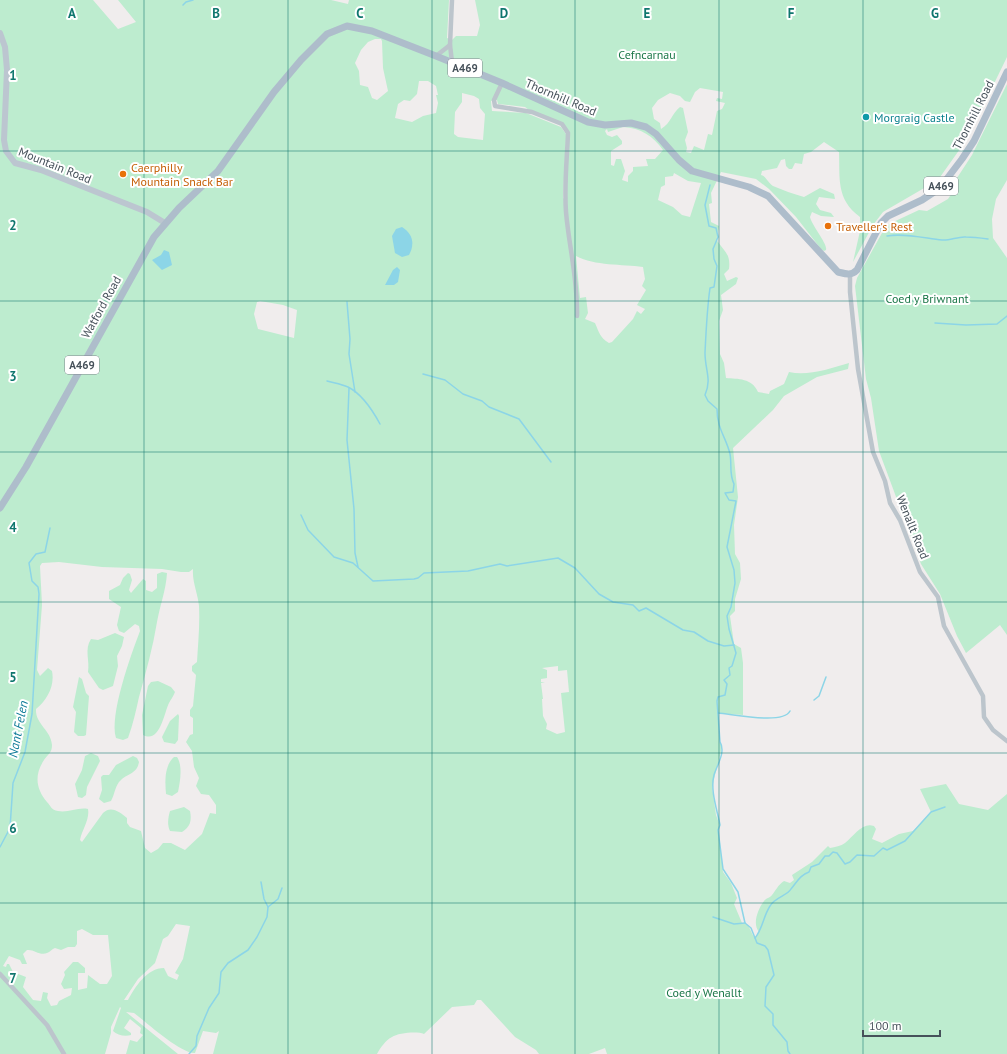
<svg xmlns="http://www.w3.org/2000/svg" width="1007" height="1054" font-family="'PT Sans',sans-serif">
  <style>
    .green { fill: #bdeccf; fill-rule: evenodd }
    .water { fill: #8cd5e7 }
    .lines { fill: none; stroke-linecap: round; stroke-linejoin: round }
    .stream { stroke: #8cd5e7; stroke-width: 1.5 }
    .minor { stroke: #bcc5cc; stroke-width: 4.5 }
    .secondary { stroke: #bcc6d0; stroke-width: 6 }
    .primary { stroke: #aebdcb; stroke-width: 7 }
    .grid { fill: none; stroke: #0f766e; stroke-width: 1; stroke-opacity: 0.55 }
    .culture-dot { fill: #0f9aa8; stroke: #fff; stroke-width: 1.5 }
    .food-dot { fill: #e8710a; stroke: #fff; stroke-width: 1.5 }
    .labels { text-anchor: middle; dominant-baseline: central; stroke-width: 4; stroke-linejoin: round; paint-order: stroke }
    .shield { fill: #fff; stroke: #7e858c; stroke-width: 1 }
    .shield-label { font-size: 11px; font-weight: bold; fill: #46515a }
    .park-label { font-size: 12px; fill: #1b7748; stroke: #fff }
    .street-label { font-size: 12px; fill: #46515a; stroke: #fff }
    .culture-label { font-size: 12px; fill: #0d838f; stroke: #fff; text-anchor: start }
    .food-label { font-size: 12px; fill: #c56008; stroke: #fff; text-anchor: start }
    .water-label { font-size: 13px; font-style: italic; fill: #137d99; stroke: #fff }
    .grid-label { font-size: 13px; text-anchor: middle; font-weight: bold; fill: #0f766e; stroke: #fff; stroke-width: 4; stroke-linejoin: round; paint-order: stroke }
  </style>
  <rect width="100%" height="100%" fill="#f0eded"/>
  <g class="green">
    <path d="M0 0H93L118 29 136 22 118 0H331L348 4 349 0H449L447 38 452 40 456 36H477L480 25 475 0H1007V57L967 139 938 180 883 212 873 225 853 262 860 231V217C836 199 840 179 839 152L824 142 811 152 804 154 802 164 795 163 792 169H789L786 166 785 159 781 160 777 168 762 171 761 175C766 176 768 183 773 186 783 190 793 194 804 197L820 188 834 194 835 199 819 197 816 204 820 210 831 213 834 217 821 216 812 212 810 217C812 226 828 244 826 250L824 251 821 249 796 217 769 189 756 179 721 172 711 193 712 203 709 204 711 222 719 226C719 230 715 237 718 242 724 251 731 254 729 269L724 274 727 281 736 277 738 278 736 284 721 295 723 310 719 321 720 354 724 363 726 378C738 379 752 378 758 392L769 394 770 391 784 384 789 372C808 376 829 369 849 363L848 369 817 377 784 396 773 410 733 448 738 497 734 525 735 554 740 563 741 579 735 599V611L730 616 734 644 741 648 743 663V715L718 713 719 742 722 747 712 787 716 815 719 823 718 833 720 843 723 872 731 883 737 898 734 904 742 923C751 924 750 933 755 938L759 932C752 924 758 909 764 901 766 898 770 898 772 895 776 890 778 885 784 881L790 883 794 880 792 875 812 862 828 846 830 848C835 847 841 846 845 843 854 836 862 822 874 826L876 829 872 839 882 843 899 834 913 831 931 812 920 789 946 784 959 804 988 810 1007 794V1054H607L605 1048 589 1054H539L536 1050 515 1037 481 1000H477L474 1005 452 1007 424 1034C417 1031 398 1033 392 1037 386 1040 380 1048 377 1054H213L219 1031 216 1033 203 1031 195 1053C181 1054 146 1022 134 1013L126 1012 178 1054H126L130 1040 137 1042 143 1035 140 1033 141 1028 130 1019 124 1028 131 1033V1035C125 1037 117 1035 113 1031L121 1008 120 1007 111 1027V1033L105 1054H0ZM375 39H381L382 41 383 68 388 91 377 100 372 98 368 87 360 85 359 71 355 63 361 50 368 42ZM419 81H428L436 86 438 95H436L438 103 436 113 423 116 412 122 395 118 398 104 404 100 410 101 417 94ZM700 88 723 92 722 99 717 98 716 101 725 103 722 109 717 111 712 135 708 134 704 150 694 146 691 153 686 152 687 148 685 140 688 132 683 108 680 107C672 113 671 123 661 129L660 123 654 119 652 108 658 100 670 93 680 96 685 101 690 102 695 92ZM462 93 474 96 479 99 480 108 485 114 483 140 458 137 454 134 455 112 462 102ZM494 100H497L498 104 525 107 532 112 564 126 568 133 565 199 563 198 566 139V134L561 127 526 113 492 111 491 101ZM623 127C641 128 653 136 663 150L655 159H646L648 166 633 167V171L628 176V182L622 180 625 171 621 159H616L614 166 611 165V151L622 144V141L617 135 612 137 607 135 605 131 607 129 608 132ZM674 173 688 181 701 183 690 217 682 215 673 207 658 200 661 187 665 185V177L673 176ZM576 256C595 266 622 264 643 267L645 279 642 286 646 290 637 305 645 309 641 314 637 311 633 319 612 342 609 343C600 338 599 332 595 323L585 319 588 313 586 297 580 298ZM260 301 283 305 297 310 294 338 258 329 254 314 257 302ZM59 562 102 567 162 569 181 572H189L193 569C192 582 198 594 199 606 200 625 198 644 197 662L192 666V671L196 675 193 706 190 710V716L193 718V734L190 735 186 742 192 751 194 767 199 778 196 786 201 794 209 795 216 805V814L210 813 202 834 185 850 171 843H163L158 849 151 853 145 848 141 831 130 827 127 823V818C120 812 111 805 103 813L82 842 80 840C82 830 90 819 88 809 78 807 68 813 58 811 51 810 51 806 47 802 36 789 34 775 44 760 48 754 52 753 52 745 51 730 35 724 36 709 47 700 55 686 52 671L48 668 40 676 37 670 42 605 40 566 42 563ZM558 666V671L567 670 569 692 561 693 565 732 557 734 546 729 547 724 543 716 542 699H543L541 683H545L541 682V679L547 678V670L542 668ZM176 924 190 926 183 959 175 973 179 975 177 980 168 976 164 968C147 968 135 987 128 1000H124L138 979 155 963 163 939 168 936ZM82 929 93 935H108L112 976 107 984H100L88 975 87 988 78 990V973H85V968L78 962H73L64 972 65 975 61 984 64 989 72 988 71 995 59 1001 57 1005 51 1006 47 998 48 993 43 992 41 1001 33 1000 23 987 26 977 13 972 9 964H7L6 967 3 966 9 956 20 960 22 964H27L23 954 27 950C34 949 40 956 47 953 50 952 52 949 55 948L61 950 68 947H75L77 944V931Z"/>
    <polygon points="1007,84 1007,180 996,199 992,219 993,238 1007,258 1007,635 1000,625 966,653 957,636 940,594 921,564 879,451 871,398 866,379 855,286 857,278 882,233 889,224 919,210 927,211 948,199 956,187 957,178 972,155"/>
    <path d="M162 572 167 573C166 590 160 605 157 622 153 647 146 672 139 697 136 711 133 724 128 738L123 740 116 738C109 715 131 655 140 631L139 626 135 624 124 633 119 631 117 625 121 607 109 599V591L120 585 123 578 128 573 130 574 132 580 129 590 131 593 143 579 146 581V590L152 592 157 588V574Z"/>
    <path d="M115 633 124 637 122 646 117 656 118 666 113 686 103 690 99 688 88 672C90 660 84 650 91 639L98 640Z"/>
    <polygon points="79,677 82,679 86,693 89,696 86,735 84,736 78,736 74,732 76,712 73,707"/>
    <path d="M158 681 171 687 175 692C173 697 171 699 169 703 164 713 160 744 143 735L142 715 148 686 151 682Z"/>
    <polygon points="178,714 179,716 178,740 175,744 164,742 162,737 170,721"/>
    <polygon points="91,753 98,756 100,761 87,787 86,795 82,798 78,797 75,784 82,770 85,756"/>
    <path d="M133 756 137 758 139 762C137 774 128 773 121 780 115 785 115 794 111 801L104 803 99 799 102 790 101 777 103 775H109L116 765Z"/>
    <path d="M174 757H177C183 766 180 782 178 792L172 796 166 794C165 782 164 766 174 757Z"/>
    <path d="M184 807 190 811C192 821 190 827 182 832L170 831C167 825 168 818 170 811Z"/>
  </g>
  <g class="water">
    <path d="M402 227C413 234 415 244 409 255L402 257 395 253 392 236 396 229Z"/>
    <polygon points="164,250 169,252 172,265 162,270 152,260 161,255"/>
    <polygon points="397,267 400,270 398,282 394,285 385,285 393,270"/>
  </g>
  <g class="lines">
    <g class="stream">
      <polyline points="183,5 186,2 193,0"/>
      <path d="M710 185 705 205 709 226 716 228 718 237 713 249 714 259 717 266 714 287 710 288C707 309 706 331 705 353 705 370 712 379 705 395L708 401 717 409C717 429 726 437 730 454 732 465 729 474 734 484L733 492 725 493 729 500 736 501 727 547 734 570 735 583 731 607 727 616 729 629 736 653 732 666 729 668 730 675 724 680 727 684 725 695 718 697 717 701 720 742C726 752 717 765 714 775 710 790 717 809 720 825L718 830 723 869 738 892 745 923 751 928 757 943 765 946 768 950 774 975 766 987 765 1006 773 1014V1025L787 1042 788 1051 790 1054"/>
      <path d="M887 236C905 233 924 238 942 240 949 241 959 236 966 237 974 237 981 238 988 239"/>
      <polyline points="347,302 350,339 349,354 355,392"/>
      <polyline points="935,323 966,325 997,324 1007,316"/>
      <polyline points="423,374 445,380 463,394 482,401 489,407 519,419 551,462"/>
      <path d="M327 381C334 383 341 384 348 387 362 394 373 411 380 424"/>
      <polyline points="349,388 347,440 354,509 355,553 358,567"/>
      <polyline points="301,515 308,530 334,557 353,563 373,581 414,579 418,578 424,573 468,571 500,564 507,566 558,558 575,568 599,594 613,602 633,605 639,611 646,608 683,630 694,632 708,641 724,646 734,645"/>
      <polyline points="814,700 819,696 826,677"/>
      <path d="M718 713C733 714 783 725 790 711"/>
      <polyline points="0,847 10,828 13,783 25,752 32,714 39,594 38,587 32,581 29,563 36,554 45,552 50,528"/>
      <polyline points="261,882 264,899 268,907"/>
      <polyline points="713,917 734,924 745,923"/>
      <path d="M755 938C763 928 763 917 770 906 775 897 787 896 791 889 797 882 800 875 809 872L811 867 819 864 825 856H829L833 852 837 853 845 864 850 862 857 855 874 856 883 848 887 850 905 841 931 812 945 807"/>
      <polyline points="189,1054 196,1046 197,1036 209,1008 219,993 221,972 228,963 248,950 257,937 267,917 268,907 278,899 282,888"/>
    </g>
    <g class="minor">
      <polyline points="452,0 450,45 452,62"/>
      <polyline points="436,56 450,45"/>
      <path d="M502 83 494 100 495 106 532 112 562 124 568 133C567 159 564 186 566 212 569 247 578 280 577 316"/>
      <polyline points="850,274 850,292 858,369 873,452 885,481 890,503 900,520 920,572 938,597 944,626 983,696 984,717 993,730 1007,741"/>
      <polyline points="0,974 47,1025 64,1054"/>
    </g>
    <polyline class="secondary" points="0,33 5,47 7,70 4,140 6,151 15,163 41,170 147,212 165,223"/>
    <path class="primary" d="M0 508 26 467 154 237 179 208 218 171 274 92 301 60 327 34 347 26 372 31 436 56 502 83 588 122 605 125 631 123 646 127 656 134 679 160 692 171 749 187 768 196 838 272C846 274 851 276 857 270L881 223 888 216 922 200 934 192 946 180 962 159 974 141 1007 72"/>
  </g>
  <path class="grid" d="M144 0V1054M288 0V1054M432 0V1054M575 0V1054M719 0V1054M863 0V1054M0 151H1007M0 301H1007M0 452H1007M0 602H1007M0 753H1007M0 903H1007"/>
  <circle class="culture-dot" cx="866" cy="117" r="4"/>
  <g class="food-dot">
    <circle cx="123" cy="174" r="4"/>
    <circle cx="828" cy="226" r="4"/>
  </g>
  <g class="labels">
    <g class="shield">
      <rect x="448" y="59" width="34" height="18" rx="3"/>
      <rect x="924" y="177" width="34" height="18" rx="3"/>
      <rect x="65" y="356" width="34" height="18" rx="3"/>
    </g>
    <g class="shield-label">
      <text x="465" y="68">A469</text>
      <text x="941" y="186">A469</text>
      <text x="82" y="365">A469</text>
    </g>
    <g class="park-label">
      <text x="647" y="54">Cefncarnau</text>
      <text x="927" y="298">Coed y Briwnant</text>
      <text x="704" y="992">Coed y Wenallt</text>
    </g>
    <g class="street-label">
      <text transform="translate(561 97) rotate(23)">Thornhill Road</text>
      <text transform="translate(973 115) rotate(-63)">Thornhill Road</text>
      <text transform="translate(55 165) rotate(22)">Mountain Road</text>
      <text transform="translate(101 307) rotate(-61)">Watford Road</text>
      <text transform="translate(913 527) rotate(68)">Wenallt Road</text>
    </g>
    <g class="culture-label">
      <text x="874" y="117">Morgraig Castle</text>
    </g>
    <g class="food-label">
      <text x="131" y="167">Caerphilly<tspan x="131" dy="14">Mountain Snack Bar</tspan></text>
      <text x="836" y="226">Traveller's Rest</text>
    </g>
    <g class="water-label">
      <text transform="translate(18 729) rotate(-79)">Nant Felen</text>
    </g>
  </g>
  <g class="grid-label">
    <text x="72" y="18">A</text>
    <text x="216" y="18">B</text>
    <text x="360" y="18">C</text>
    <text x="504" y="18">D</text>
    <text x="647" y="18">E</text>
    <text x="791" y="18">F</text>
    <text x="935" y="18">G</text>
    <text x="13" y="80">1</text>
    <text x="13" y="230">2</text>
    <text x="13" y="381">3</text>
    <text x="13" y="532">4</text>
    <text x="13" y="682">5</text>
    <text x="13" y="833">6</text>
    <text x="13" y="983">7</text>
  </g>
  <path d="M863 1030v6h77v-6" fill="none" stroke="#46515a" stroke-width="2"/>
  <text x="869" y="1030" font-size="12" fill="#46515a" stroke="#ffffff" stroke-width="3" paint-order="stroke">100 m</text>
</svg>
